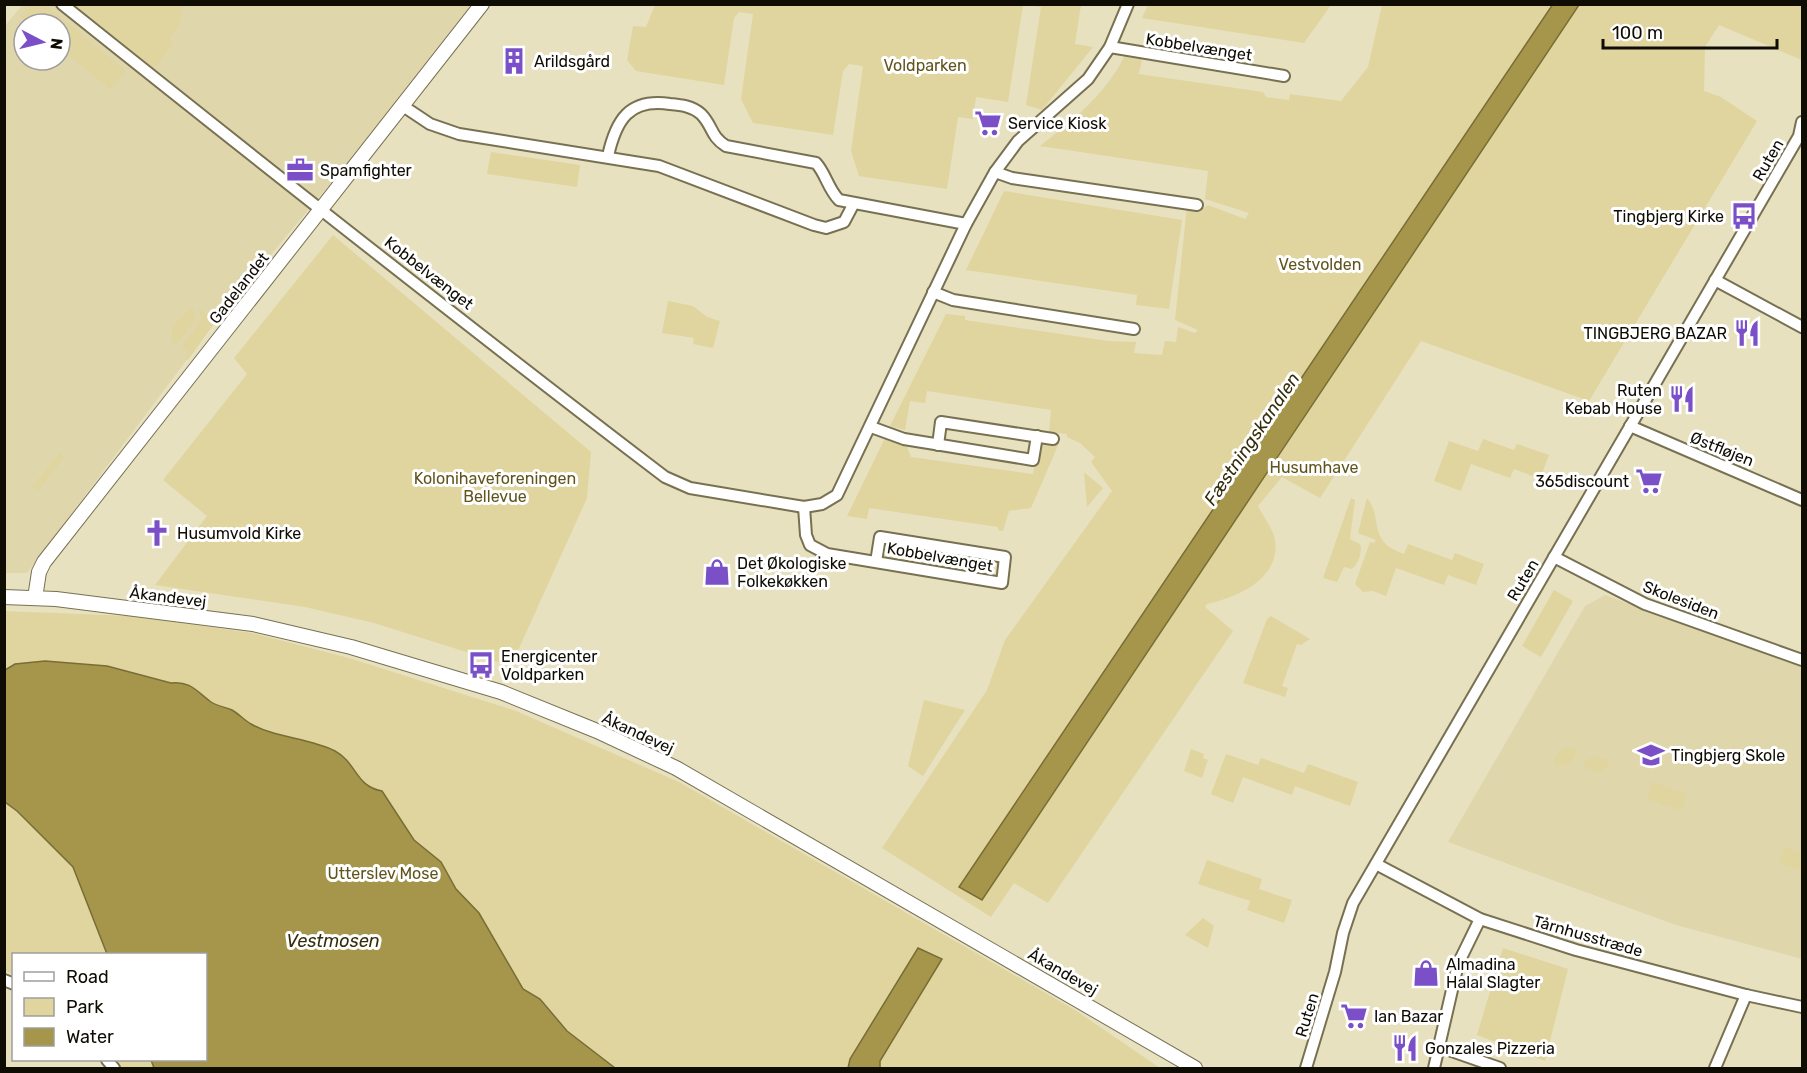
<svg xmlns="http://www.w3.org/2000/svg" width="1807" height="1073" font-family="Rubik,sans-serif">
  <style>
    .built { fill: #dfd6ac; fill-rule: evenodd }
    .green { fill: #e0d49f }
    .water { fill: #a6964b; stroke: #796d35; stroke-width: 1.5 }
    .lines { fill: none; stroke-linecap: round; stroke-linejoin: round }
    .street-casing { stroke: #777152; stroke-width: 14 }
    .secondary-casing { stroke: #777152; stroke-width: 16 }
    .street { stroke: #fff; stroke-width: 10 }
    .secondary { stroke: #fff; stroke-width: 14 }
    .labels { text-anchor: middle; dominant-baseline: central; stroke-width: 6; stroke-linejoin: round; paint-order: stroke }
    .street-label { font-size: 16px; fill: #0f0c03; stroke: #fff }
    .poi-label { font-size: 16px; fill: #0f0c03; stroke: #fff; text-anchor: start }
    .park-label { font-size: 16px; fill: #60541c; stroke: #fff }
    .water-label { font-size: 18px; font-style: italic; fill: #342d0b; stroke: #fff }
  </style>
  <rect width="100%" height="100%" fill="#e8e1bf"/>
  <g class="built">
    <path d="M23 4 479 5 215 322 27 573H4V27ZM24 24H60V60H24Z"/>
    <polygon points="1605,595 1802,667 1802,959 1676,925 1448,842 1585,606"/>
  </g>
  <g class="green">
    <polygon points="30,4 45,5 126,71 110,89 60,48 60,24 31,24 20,16"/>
    <polygon points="75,5 183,5 178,27 169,38 174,43 154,68"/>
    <polygon points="655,5 655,4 1023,5 1008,102 976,97 973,119 958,117 947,189 859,176 851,151 863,66 849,64 843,71 833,135 753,123 741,99 753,14 739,12 734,18 724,85 636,71 627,60 633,26 646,27"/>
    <polygon points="1024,5 1081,5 1075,44 1093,47 1042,110 1026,105 1041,7"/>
    <polygon points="1148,5 1148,4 1331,5 1304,43 1142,18"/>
    <path d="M1382 5H1802V60L1719 25 1705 47 1704 91 1721 97 1757 121 1589 401 1421 341 1320 498 1282 477 1258 506C1263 516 1273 529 1275 540 1281 579 1237 597 1207 604L1205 607 1233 631 1048 903 1014 883 991 917 882 848 987 690 1005 640 1112 491 1091 462 1095 457 1080 443 1067 437V434L1049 432 1051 410 927 391 925 403 910 401 905 430 890 426 946 314 965 316V320L1109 341 1136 342 1134 353 1162 355 1165 341 1176 342 1178 327 1195 333 1198 330 1175 320 1187 207 1201 210 1208 205 1245 219 1249 213 1205 199 1208 171 1040 146C1073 120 1105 95 1124 57L1142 59 1139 74 1263 92 1266 97 1289 100 1290 94 1341 101 1368 67Z"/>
    <polygon points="491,152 580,165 577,187 487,174"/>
    <polygon points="1004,191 1182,220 1169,309 1136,305 1137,295 966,270"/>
    <polygon points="333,235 591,452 587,498 511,666 374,623 305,607 155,585 207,516 163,480 247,374 234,358"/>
    <polygon points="668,301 693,306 707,317 720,321 713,348 693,344 694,338 662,333"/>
    <polygon points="189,308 195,312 195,320 177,344 172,341 172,328"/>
    <polygon points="198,308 215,322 188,360 185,358 189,352 182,347 200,322 202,318"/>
    <polygon points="886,436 906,444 911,457 1033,474 1039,440 1059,443 1031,508 1009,511 1003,531 998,530 998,527 869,508 867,519 847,516"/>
    <polygon points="1483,439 1514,450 1517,444 1549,455 1540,479 1514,469 1510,478 1471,464 1461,491 1434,481 1449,441 1478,451"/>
    <polygon points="60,453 64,457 39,490 32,487"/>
    <polygon points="1084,472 1103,488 1087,507"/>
    <path d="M1351 498 1355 500 1350 539 1360 544C1363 551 1358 564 1352 569L1344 567 1337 582 1323 578Z"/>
    <path d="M1367 498C1384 519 1366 541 1404 554L1408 544 1452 560 1455 553 1484 564 1476 585 1448 575 1444 585 1396 568 1386 596 1373 591 1363 592 1355 584 1370 542 1374 543 1376 540 1358 533Z"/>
    <polygon points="1554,590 1573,601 1541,657 1522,646"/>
    <polygon points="4,611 131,616 252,633 349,658 516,711 679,782 1075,1010 1160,1068 122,1068 118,1060 206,1060 206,954 14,954 13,975 5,970"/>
    <polygon points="1271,616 1310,639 1301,645 1297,644 1282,686 1288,688 1285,697 1243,683 1267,619"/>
    <polygon points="924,700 965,710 923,776 908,766"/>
    <path d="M1573 747 1577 752C1574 762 1564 769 1554 763L1555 756 1564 748Z"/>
    <polygon points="1191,749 1204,754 1203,758 1208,760 1202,778 1184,771"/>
    <polygon points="1226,754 1258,765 1261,758 1304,773 1308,764 1358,782 1350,806 1295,786 1292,795 1243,777 1233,803 1211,794"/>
    <polygon points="1598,756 1607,759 1609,767 1599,772 1585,768 1584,761"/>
    <polygon points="1653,782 1687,794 1681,810 1647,799"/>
    <polygon points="1785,847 1802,853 1802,871 1779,863"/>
    <polygon points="1207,860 1262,879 1259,889 1292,900 1284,923 1247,910 1250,901 1198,884"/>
    <polygon points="1203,918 1214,926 1208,948 1185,935"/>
    <polygon points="1503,948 1568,969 1545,1061 1477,1035"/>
  </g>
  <g class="water">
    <polygon points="1553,4 1579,5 982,900 959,887"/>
    <path d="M45 661 107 666 171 683C191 681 196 691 211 702 217 706 225 707 232 710 239 714 244 720 251 724 276 738 309 738 335 751 357 763 355 786 382 791L414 840 441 862 456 889 479 913 523 989 540 999 567 1031 615 1068H154L151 1060H206V954H107L73 867 17 811 5 802V670L15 664Z"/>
    <polygon points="918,948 942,959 880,1061 880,1068 848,1068 850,1059"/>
  </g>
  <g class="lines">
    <defs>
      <g id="street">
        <path d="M62 4C262 164 462 322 665 477L690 488 804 507 822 504 837 495 966 224 995 172 1018 141 1088 79 1110 47 1128 4"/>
        <polyline points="1110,47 1284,76"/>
        <polyline points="403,106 430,124 459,134 659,166 814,225 826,228 844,222 853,205"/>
        <path d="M608 156C616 120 629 98 670 104 681 105 692 106 701 114 713 126 710 136 726 146L816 163C826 174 828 189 839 200L966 224"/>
        <polyline points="995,172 1012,178 1197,205"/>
        <polyline points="1715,280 1802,327"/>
        <polyline points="933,292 953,300 1134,329"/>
        <polyline points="1630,426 1802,500"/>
        <polyline points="871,427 904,439 1033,460 1037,436"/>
        <polyline points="938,445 941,422 1053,439"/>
        <polyline points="804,507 806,535 810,545 827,554 1002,583 1005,557 880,537 876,562"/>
        <polyline points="1554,557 1645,604 1802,660"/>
        <polyline points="1376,864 1480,919 1576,950 1746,995 1802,1007"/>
        <polyline points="4,980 14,984"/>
        <polyline points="1440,1047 1500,1068"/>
        <polyline points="107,1060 114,1068"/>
        <polyline points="1306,1068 1335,972 1343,933 1353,903 1799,136 1802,122"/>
        <polyline points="1434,1068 1458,964 1480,919"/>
        <polyline points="1715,1068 1746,995"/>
      </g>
      <g id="secondary">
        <polyline points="4,597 56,599 253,624 351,647 501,692 597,731 676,768 1195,1068"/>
        <polyline points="35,598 39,572 44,562 482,4"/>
      </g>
    </defs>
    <use href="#street" class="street-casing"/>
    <use href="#secondary" class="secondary-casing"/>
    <use href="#street" class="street"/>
    <use href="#secondary" class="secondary"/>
  </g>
  <defs>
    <symbol id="building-bare" viewBox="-9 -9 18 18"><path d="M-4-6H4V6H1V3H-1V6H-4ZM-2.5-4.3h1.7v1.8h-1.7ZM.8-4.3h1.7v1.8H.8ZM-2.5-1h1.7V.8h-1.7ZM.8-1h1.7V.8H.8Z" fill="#7a4fc8" stroke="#fff" stroke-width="2.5" paint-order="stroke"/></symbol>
    <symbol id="supermarket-bare" viewBox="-9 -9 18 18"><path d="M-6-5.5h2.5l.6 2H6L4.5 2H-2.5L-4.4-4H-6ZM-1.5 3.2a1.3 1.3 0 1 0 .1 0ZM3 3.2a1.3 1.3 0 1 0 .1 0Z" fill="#7a4fc8" stroke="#fff" stroke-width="2.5" paint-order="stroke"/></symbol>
    <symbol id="office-bare" viewBox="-9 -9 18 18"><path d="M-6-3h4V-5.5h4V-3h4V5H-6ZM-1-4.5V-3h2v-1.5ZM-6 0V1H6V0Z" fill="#7a4fc8" stroke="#fff" stroke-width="2.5" paint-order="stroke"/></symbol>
    <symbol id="bus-bare" viewBox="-9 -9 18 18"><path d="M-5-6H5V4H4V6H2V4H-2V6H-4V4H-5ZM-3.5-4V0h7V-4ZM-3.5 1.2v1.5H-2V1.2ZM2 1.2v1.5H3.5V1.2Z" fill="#7a4fc8" stroke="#fff" stroke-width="2.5" paint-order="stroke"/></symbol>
    <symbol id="restaurant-bare" viewBox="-9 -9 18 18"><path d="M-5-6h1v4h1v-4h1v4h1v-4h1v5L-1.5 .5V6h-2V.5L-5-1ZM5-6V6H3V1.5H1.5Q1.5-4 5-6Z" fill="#7a4fc8" stroke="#fff" stroke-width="2.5" paint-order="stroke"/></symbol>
    <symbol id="church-bare" viewBox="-9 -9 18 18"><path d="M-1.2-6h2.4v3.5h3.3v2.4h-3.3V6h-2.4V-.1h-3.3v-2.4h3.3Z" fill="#7a4fc8" stroke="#fff" stroke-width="2.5" paint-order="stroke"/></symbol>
    <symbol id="shop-bare" viewBox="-9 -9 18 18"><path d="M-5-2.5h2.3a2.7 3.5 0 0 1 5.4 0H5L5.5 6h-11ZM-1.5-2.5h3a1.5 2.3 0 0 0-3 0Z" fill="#7a4fc8" stroke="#fff" stroke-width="2.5" paint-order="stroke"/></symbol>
    <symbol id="school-bare" viewBox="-9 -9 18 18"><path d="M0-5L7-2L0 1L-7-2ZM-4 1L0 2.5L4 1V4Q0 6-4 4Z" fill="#7a4fc8" stroke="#fff" stroke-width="2.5" paint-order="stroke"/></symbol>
  </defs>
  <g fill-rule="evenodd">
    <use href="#building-bare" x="495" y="42" width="38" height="38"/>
    <use href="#supermarket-bare" x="969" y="104" width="38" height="38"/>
    <use href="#office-bare" x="281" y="151" width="38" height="38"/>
    <use href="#bus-bare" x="1725" y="197" width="38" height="38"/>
    <use href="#restaurant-bare" x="1728" y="314" width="38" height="38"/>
    <use href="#restaurant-bare" x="1663" y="380" width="38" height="38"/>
    <use href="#supermarket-bare" x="1630" y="462" width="38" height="38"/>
    <use href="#church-bare" x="138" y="514" width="38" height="38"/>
    <use href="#shop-bare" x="698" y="553" width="38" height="38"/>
    <use href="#bus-bare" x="462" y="646" width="38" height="38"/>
    <use href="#school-bare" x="1632" y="736" width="38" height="38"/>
    <use href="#shop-bare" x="1407" y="954" width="38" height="38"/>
    <use href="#supermarket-bare" x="1335" y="997" width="38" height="38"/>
    <use href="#restaurant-bare" x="1386" y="1029" width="38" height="38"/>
  </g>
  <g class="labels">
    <g class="street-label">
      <text transform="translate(1199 47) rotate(9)">Kobbelvænget</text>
      <text transform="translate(1768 160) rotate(-60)">Ruten</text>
      <text transform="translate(429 273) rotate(38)">Kobbelvænget</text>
      <text transform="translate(239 288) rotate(-52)">Gadelandet</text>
      <text transform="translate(1722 449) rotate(22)">Østfløjen</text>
      <text transform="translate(940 557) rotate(10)">Kobbelvænget</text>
      <text transform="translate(1523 580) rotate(-59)">Ruten</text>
      <text transform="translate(168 597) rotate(7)">Åkandevej</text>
      <text transform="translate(1681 600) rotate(21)">Skolesiden</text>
      <text transform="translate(638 733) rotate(25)">Åkandevej</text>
      <text transform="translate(1588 936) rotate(16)">Tårnhusstræde</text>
      <text transform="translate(1063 972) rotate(30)">Åkandevej</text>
      <text transform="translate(1307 1015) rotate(-73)">Ruten</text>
    </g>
    <g class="poi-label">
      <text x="534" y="61">Arildsgård</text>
      <text x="1008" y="123">Service Kiosk</text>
      <text x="320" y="170">Spamfighter</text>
      <text x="1724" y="216" text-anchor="end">Tingbjerg Kirke</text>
      <text x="1727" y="333" text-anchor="end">TINGBJERG BAZAR</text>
      <text x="1662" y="390" text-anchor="end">Ruten<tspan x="1662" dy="18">Kebab House</tspan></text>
      <text x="1629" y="481" text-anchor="end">365discount</text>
      <text x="177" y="533">Husumvold Kirke</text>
      <text x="737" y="563">Det Økologiske<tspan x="737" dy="18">Folkekøkken</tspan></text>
      <text x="501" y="656">Energicenter<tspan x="501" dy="18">Voldparken</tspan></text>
      <text x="1671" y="755">Tingbjerg Skole</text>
      <text x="1446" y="964">Almadina<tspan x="1446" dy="18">Halal Slagter</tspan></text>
      <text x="1374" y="1016">Ian Bazar</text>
      <text x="1425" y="1048">Gonzales Pizzeria</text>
    </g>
    <g class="park-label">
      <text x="925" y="65">Voldparken</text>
      <text x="1320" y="264">Vestvolden</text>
      <text x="1314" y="467">Husumhave</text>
      <text x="495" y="478">Kolonihaveforeningen<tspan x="495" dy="18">Bellevue</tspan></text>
      <text x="383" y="873">Utterslev Mose</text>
    </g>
    <g class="water-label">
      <text transform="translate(1252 439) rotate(-56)">Fæstningskanalen</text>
      <text x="333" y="941">Vestmosen</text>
    </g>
  </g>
  <rect width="1807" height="1073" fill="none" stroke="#0f0c03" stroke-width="12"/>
  <rect x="12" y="953" width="195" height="108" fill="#ffffff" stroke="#9f9e9a" stroke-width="1.5"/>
  <rect x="24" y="972" width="30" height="9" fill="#ffffff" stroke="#9f9e9a" stroke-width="1.5"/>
  <text x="66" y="983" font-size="18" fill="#0f0c03">Road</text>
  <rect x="24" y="998" width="30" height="18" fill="#e0d49f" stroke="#9f9e9a" stroke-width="1.5"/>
  <text x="66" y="1013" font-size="18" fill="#0f0c03">Park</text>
  <rect x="24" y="1028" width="30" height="18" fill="#a6964b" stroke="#9f9e9a" stroke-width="1.5"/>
  <text x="66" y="1043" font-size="18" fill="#0f0c03">Water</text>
  <g transform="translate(42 42) rotate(97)"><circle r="28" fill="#ffffff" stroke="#9f9e9a" stroke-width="1.5"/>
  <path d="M0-4.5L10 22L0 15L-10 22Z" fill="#7a4fc8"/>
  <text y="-9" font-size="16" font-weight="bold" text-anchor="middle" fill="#0f0c03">N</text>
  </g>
  <path d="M1603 39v9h174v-9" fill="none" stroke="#0f0c03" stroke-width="3"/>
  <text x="1612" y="39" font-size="18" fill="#0f0c03" stroke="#ffffff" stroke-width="4.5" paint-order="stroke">100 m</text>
</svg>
